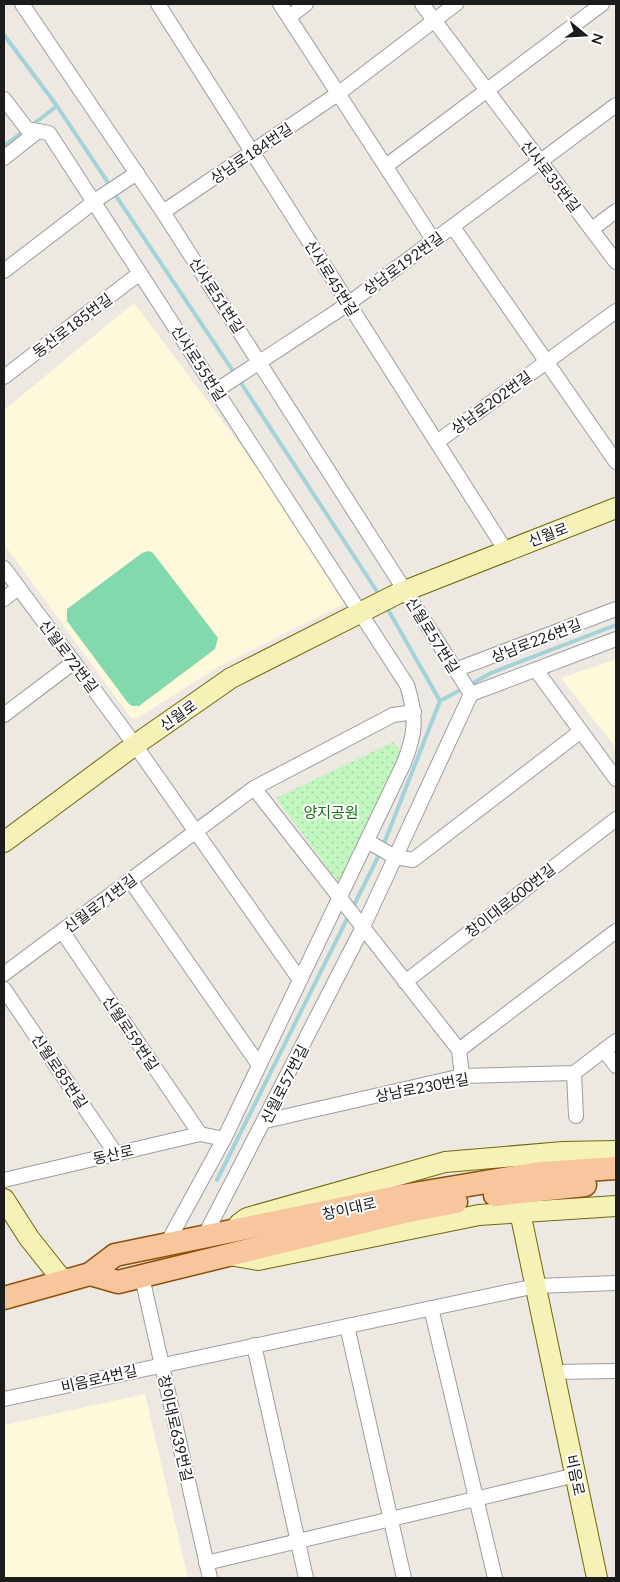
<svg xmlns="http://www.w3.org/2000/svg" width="620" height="1582" font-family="Lato,'Noto Sans KR',sans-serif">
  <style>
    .education { fill: #fdf9da }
    .park { fill: url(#park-dots) }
    .pitch { fill: #83d9ae }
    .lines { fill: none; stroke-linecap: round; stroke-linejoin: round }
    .stream { stroke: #a4d2d9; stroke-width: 4 }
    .street-casing { stroke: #9d9d9d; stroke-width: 16 }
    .secondary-casing { stroke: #6b6b0a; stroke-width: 22 }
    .primary-casing { stroke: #8c5107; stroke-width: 25 }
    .street { stroke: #fff; stroke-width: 14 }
    .secondary { stroke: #f6f2b7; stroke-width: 20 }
    .primary { stroke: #f7c69d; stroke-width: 22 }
    .labels { text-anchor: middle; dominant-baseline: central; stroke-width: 4; stroke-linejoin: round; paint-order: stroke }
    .street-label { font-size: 15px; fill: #1c1c1c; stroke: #fff }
    .park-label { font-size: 15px; fill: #137310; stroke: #fff }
  </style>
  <defs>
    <pattern id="park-dots" width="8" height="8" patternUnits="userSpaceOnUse" patternTransform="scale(1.25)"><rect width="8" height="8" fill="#c1f6bf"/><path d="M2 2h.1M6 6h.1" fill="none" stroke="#a5d2a4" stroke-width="1.8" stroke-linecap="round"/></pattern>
  </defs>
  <rect width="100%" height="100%" fill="#ede8e2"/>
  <g class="education">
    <polygon points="134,303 250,458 343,600 342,605 218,667 136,719 131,718 4,544 4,410"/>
    <polygon points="616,659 616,748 561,678"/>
    <polygon points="145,1394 188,1578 4,1578 4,1425"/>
  </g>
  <polygon class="park" points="393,742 401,752 338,882 276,798"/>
  <polygon class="pitch" points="149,551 153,553 218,638 215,649 139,706 132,706 128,703 67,621 67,609 142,553"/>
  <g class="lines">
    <g class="stream">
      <polyline points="4,35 57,106 111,187"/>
      <polyline points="32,125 57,106"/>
      <polyline points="4,146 24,131"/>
      <polyline points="114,193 235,374"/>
      <polyline points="239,380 380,596"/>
      <polyline points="440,701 491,673 616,625"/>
      <polyline points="383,846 440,701 386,606"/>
      <polyline points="352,909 380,853"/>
      <polyline points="217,1180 349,915"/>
    </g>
    <defs>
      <g id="street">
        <polyline points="22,4 163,212 471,694 362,929 204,1237"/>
        <polyline points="158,4 506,551"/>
        <polyline points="280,4 434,241"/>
        <polyline points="422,4 616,262"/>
        <polyline points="289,17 306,4"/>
        <path d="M4 99 27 129 49 133 407 685C417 717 416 734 403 765L224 1139 166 1245"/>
        <polyline points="4,158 38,131"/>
        <polyline points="386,166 602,4"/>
        <polyline points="163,212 339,93 456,4"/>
        <polyline points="453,227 616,462"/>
        <polyline points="592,229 616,211"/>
        <polyline points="4,271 99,198 137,173"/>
        <polyline points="4,377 140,273"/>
        <polyline points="217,390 348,304 616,105"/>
        <polyline points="437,442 616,311"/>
        <polyline points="4,568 135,745 300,980"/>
        <polyline points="4,599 18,588"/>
        <polyline points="455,670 616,609"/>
        <polyline points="536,670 616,779"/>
        <polyline points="471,694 616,639"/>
        <polyline points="4,715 74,662"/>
        <polyline points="254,788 459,1050 462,1076"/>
        <polyline points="367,841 395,857 413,860 581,731"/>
        <polyline points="130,880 259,1065"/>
        <polyline points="62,931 200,1134"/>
        <polyline points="4,974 254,788 393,715 414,712"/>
        <polyline points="405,982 616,819"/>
        <polyline points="4,989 116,1154"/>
        <polyline points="459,1050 616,931"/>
        <polyline points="604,1050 616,1066"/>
        <polyline points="574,1073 576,1116"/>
        <polyline points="265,1121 462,1076 574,1073 616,1041"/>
        <polyline points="4,1180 200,1134 224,1139"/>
        <polyline points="142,1277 210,1578"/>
        <polyline points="431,1308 495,1578"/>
        <polyline points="347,1326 404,1578"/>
        <polyline points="254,1345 306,1578"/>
        <polyline points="554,1372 616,1371"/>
        <polyline points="4,1399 536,1286 616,1283"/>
        <polyline points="206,1563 576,1475"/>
      </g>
      <g id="secondary">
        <polyline points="4,842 135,745 231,678 397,594 616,508"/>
        <polyline points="4,1199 29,1238 64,1282"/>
        <polyline points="520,1212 597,1578"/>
        <polyline points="239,1224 247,1218 445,1162 563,1152 616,1151"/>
        <polyline points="229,1255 258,1260 479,1215 616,1206"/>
      </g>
      <g id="primary">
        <polyline points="495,1195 585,1185"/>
        <polyline points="90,1274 118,1282 404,1212 456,1202"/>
        <polyline points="4,1298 90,1274 115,1255 402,1196 540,1173 616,1168"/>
      </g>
    </defs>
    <use href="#street" class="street-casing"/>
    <use href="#secondary" class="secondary-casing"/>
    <use href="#primary" class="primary-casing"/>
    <use href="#street" class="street"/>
    <use href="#secondary" class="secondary"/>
    <use href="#primary" class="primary"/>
  </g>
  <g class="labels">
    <g class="street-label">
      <text transform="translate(251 153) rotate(-34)">상남로184번길</text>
      <text transform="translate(551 176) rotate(52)">신사로35번길</text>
      <text transform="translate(403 263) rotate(-36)">상남로192번길</text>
      <text transform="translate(332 278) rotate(58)">신사로45번길</text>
      <text transform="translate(217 295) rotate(57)">신사로51번길</text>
      <text transform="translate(72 325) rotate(-37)">동산로185번길</text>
      <text transform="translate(199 363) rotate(57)">신사로55번길</text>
      <text transform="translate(491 402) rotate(-36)">상남로202번길</text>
      <text transform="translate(548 534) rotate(-21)">신월로</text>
      <text transform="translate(433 635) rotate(58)">신월로57번길</text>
      <text transform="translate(536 640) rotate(-21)">상남로226번길</text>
      <text transform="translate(69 656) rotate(53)">신월로72번길</text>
      <text transform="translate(178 715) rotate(-35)">신월로</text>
      <text transform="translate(510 900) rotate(-38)">창이대로600번길</text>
      <text transform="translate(100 903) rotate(-37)">신월로71번길</text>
      <text transform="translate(131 1033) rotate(56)">신월로59번길</text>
      <text transform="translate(60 1071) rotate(56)">신월로85번길</text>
      <text transform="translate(284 1084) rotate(-63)">신월로57번길</text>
      <text transform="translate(422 1087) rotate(-11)">상남로230번길</text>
      <text transform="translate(113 1154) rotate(-13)">동산로</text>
      <text transform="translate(349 1208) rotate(-13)">창이대로</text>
      <text transform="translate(99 1378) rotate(-13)">비음로4번길</text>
      <text transform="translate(176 1428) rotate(77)">창이대로639번길</text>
      <text transform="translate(576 1475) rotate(78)">비음로</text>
    </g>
    <g class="park-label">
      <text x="331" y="812">양지공원</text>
    </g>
  </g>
  <rect width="620" height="1582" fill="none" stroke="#1c1c1c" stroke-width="10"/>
  <g transform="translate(585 35) rotate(108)" stroke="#ffffff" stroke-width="4" paint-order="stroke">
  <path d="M0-4L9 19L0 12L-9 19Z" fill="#1c1c1c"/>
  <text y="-8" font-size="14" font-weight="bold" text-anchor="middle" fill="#1c1c1c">N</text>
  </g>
</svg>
